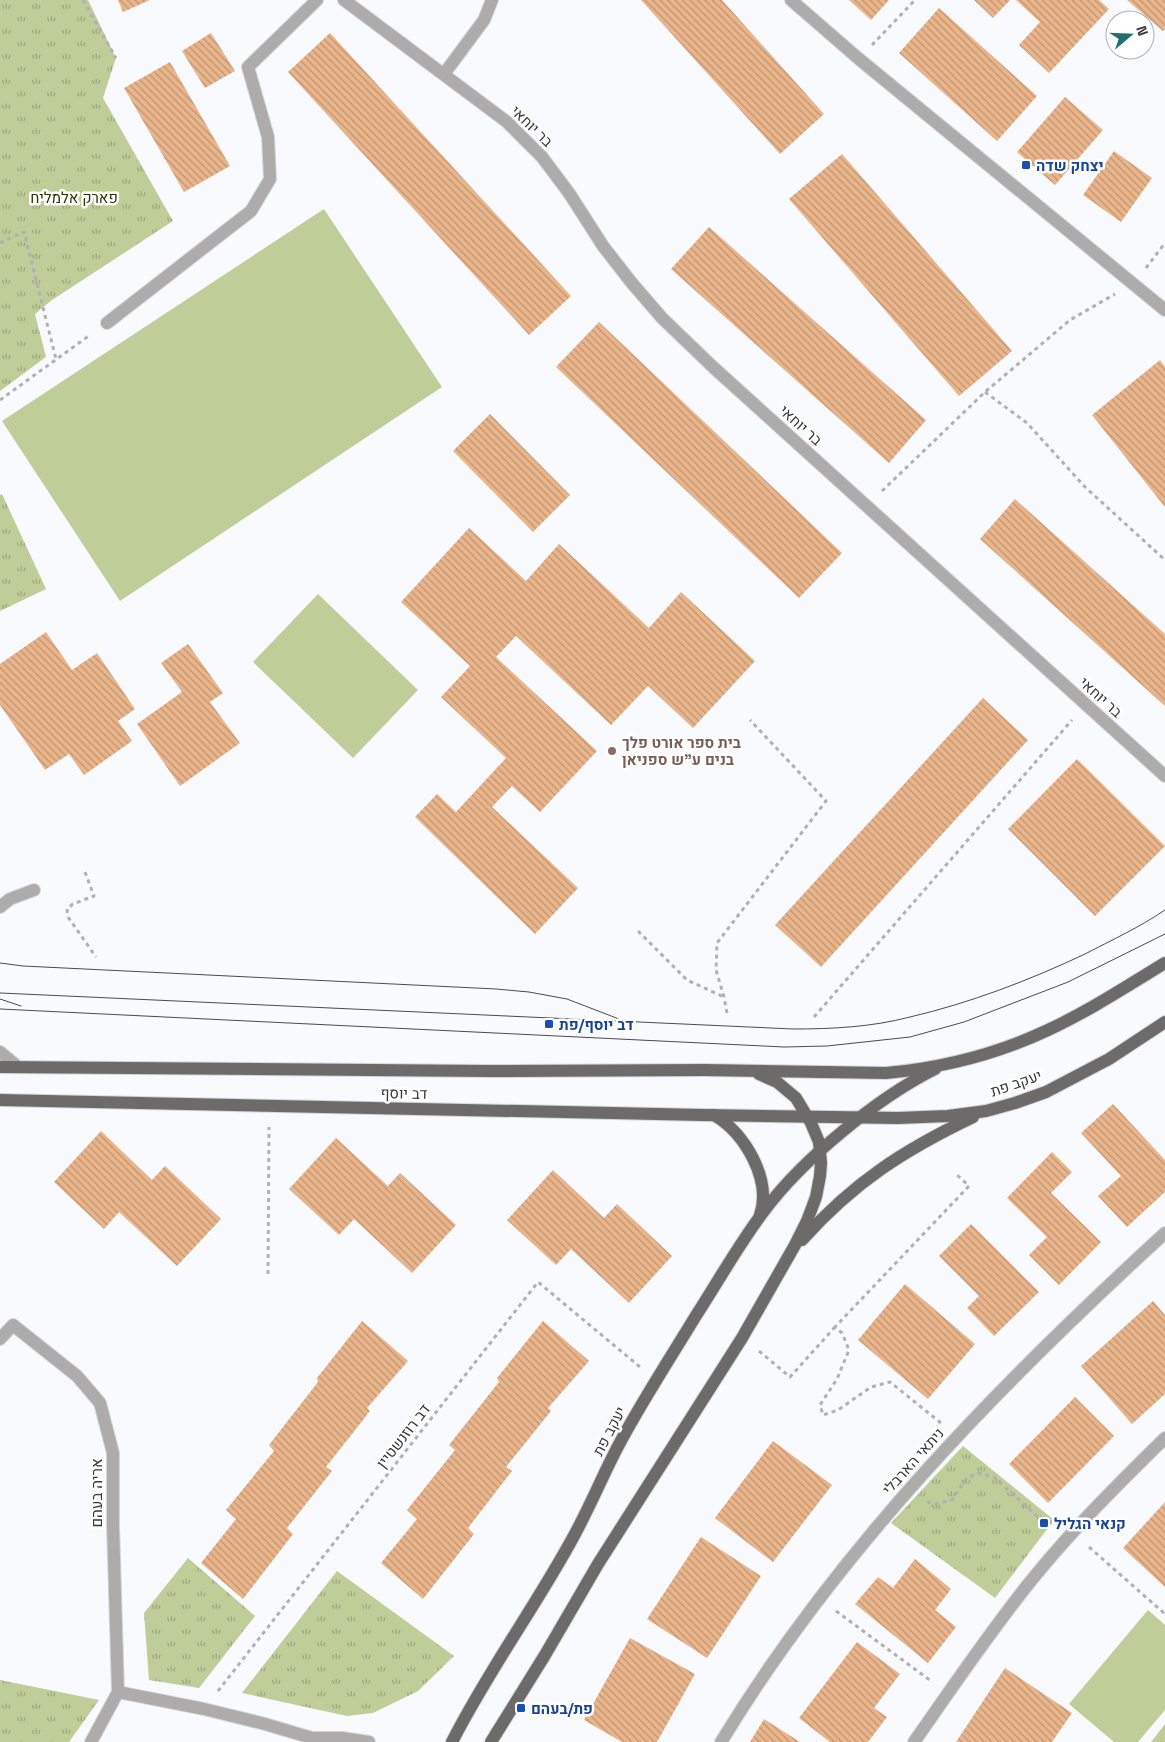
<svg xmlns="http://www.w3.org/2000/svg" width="1165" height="1742" font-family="'Space Grotesk',Heebo,sans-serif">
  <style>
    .park { fill: url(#park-tufts) }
    .garden { fill: #bfcd99 }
    .building { fill: url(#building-back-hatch) }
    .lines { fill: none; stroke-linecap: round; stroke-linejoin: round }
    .minor-casing { stroke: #d6d7da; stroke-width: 14 }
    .major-casing { stroke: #d6d7da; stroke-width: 14 }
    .path { stroke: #b0b1b3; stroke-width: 3; stroke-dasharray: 4 4; stroke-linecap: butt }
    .minor { stroke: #adacab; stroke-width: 12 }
    .major { stroke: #6d6b6a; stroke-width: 12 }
    .tram { stroke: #4b4b4c; stroke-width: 1 }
    .transit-dot { fill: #1a4fb4; stroke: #fff; stroke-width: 2 }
    .education-dot { fill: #8d6e63; stroke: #fff; stroke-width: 2 }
    .labels { text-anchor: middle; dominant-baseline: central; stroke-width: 5; stroke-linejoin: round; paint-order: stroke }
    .street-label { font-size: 15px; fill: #373738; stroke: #fff }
    .transit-label { font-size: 15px; font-weight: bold; fill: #164399; stroke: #fff; text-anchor: start }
    .park-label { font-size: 15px; fill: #2a3304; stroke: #fff }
    .education-label { font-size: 15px; font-weight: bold; fill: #785e54; stroke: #fff; text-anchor: start }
  </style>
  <defs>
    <pattern id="park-tufts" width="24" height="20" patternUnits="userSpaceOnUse" patternTransform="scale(1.25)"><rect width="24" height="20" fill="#bfcd99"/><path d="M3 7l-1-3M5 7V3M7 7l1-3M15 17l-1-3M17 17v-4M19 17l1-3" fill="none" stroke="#9ca77e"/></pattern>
    <pattern id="building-back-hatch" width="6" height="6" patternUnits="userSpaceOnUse" patternTransform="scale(1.25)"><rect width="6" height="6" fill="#eab58b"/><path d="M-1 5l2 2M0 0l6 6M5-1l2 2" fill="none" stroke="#be9473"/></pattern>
  </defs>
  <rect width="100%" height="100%" fill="#f9fafd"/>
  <g class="park">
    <polygon points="0,0 88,0 116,58 103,98 173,221 52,300 35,314 46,357 0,391"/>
    <polygon points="2,494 46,589 0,611 0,495"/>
    <polygon points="963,1446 1054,1520 995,1598 891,1523"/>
    <polygon points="188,1558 255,1616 199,1688 149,1680 144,1613"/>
    <polygon points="337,1571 454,1656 418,1691 373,1713 347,1716 242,1693"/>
    <polygon points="0,1680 99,1700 69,1742 0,1742"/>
    <polygon points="1165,1724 1165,1742 1151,1742"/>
  </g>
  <g class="garden">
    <polygon points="324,209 442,387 120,601 2,421"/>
    <polygon points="318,594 418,690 353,758 253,662"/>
    <polygon points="1148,1610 1165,1625 1165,1710 1138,1742 1114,1742 1069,1704"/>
  </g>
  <g class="building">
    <polygon points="118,0 150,0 123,12"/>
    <polygon points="641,0 722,0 824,114 780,154"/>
    <polygon points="849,0 889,0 871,20"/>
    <polygon points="974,0 1010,0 993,18"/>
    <polygon points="1016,0 1099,0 1109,9 1049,73 1019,45 1040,22"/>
    <polygon points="1127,0 1165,0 1165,29 1163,31"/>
    <polygon points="939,8 1037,96 997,141 899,53"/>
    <polygon points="211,33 235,71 205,88 182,51"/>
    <polygon points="330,33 571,296 529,335 288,72"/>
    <polygon points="170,62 230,166 184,192 124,88"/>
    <polygon points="1065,97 1103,130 1055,185 1017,152"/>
    <polygon points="1114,151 1152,178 1121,222 1083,195"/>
    <polygon points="842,154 1012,351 959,396 789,199"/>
    <polygon points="709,227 926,420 889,463 671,269"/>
    <polygon points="599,322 842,553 799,598 556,367"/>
    <polygon points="1160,360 1165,367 1165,507 1092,415"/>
    <polygon points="490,414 570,495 533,532 453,451"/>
    <polygon points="1015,499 1165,634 1165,706 980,539"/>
    <polygon points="469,528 526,581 559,544 649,628 681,592 755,661 693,728 648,686 611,725 516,636 496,657 597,751 540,812 512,786 492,807 578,888 535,934 415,817 437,794 456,812 506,758 441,697 470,666 401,602"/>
    <polygon points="46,632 72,670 97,653 135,709 118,721 132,741 84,775 69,754 45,770 0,705 0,664"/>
    <polygon points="188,644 223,693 210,702 240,743 180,786 137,724 182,692 161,663"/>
    <polygon points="983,698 1028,740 821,967 775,925"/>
    <polygon points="1077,759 1165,846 1095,916 1008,829"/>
    <polygon points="1113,1104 1165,1160 1165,1192 1127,1227 1098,1196 1121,1176 1081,1133"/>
    <polygon points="101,1131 152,1180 165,1166 221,1219 177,1266 119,1212 104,1229 54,1182"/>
    <polygon points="336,1138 388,1186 400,1173 456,1225 412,1273 354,1219 339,1235 289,1189"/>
    <polygon points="1052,1152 1072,1172 1051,1193 1101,1242 1059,1285 1029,1255 1047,1237 1007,1198"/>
    <polygon points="553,1170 604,1218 617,1204 672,1256 629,1303 571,1249 556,1265 507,1220"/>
    <polygon points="971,1224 1039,1292 994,1336 967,1308 979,1296 939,1256"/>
    <polygon points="905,1284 975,1344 928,1399 858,1340"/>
    <polygon points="1153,1301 1165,1315 1165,1394 1132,1424 1081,1366"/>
    <polygon points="362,1321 408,1361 367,1408 370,1411 326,1467 332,1471 287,1528 293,1534 243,1599 201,1563 236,1519 226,1510 274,1451 269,1445 318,1382 317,1378"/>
    <polygon points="543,1321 589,1361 548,1408 551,1411 506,1467 512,1471 468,1528 474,1534 423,1599 381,1563 417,1519 407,1510 455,1450 449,1445 499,1382 497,1378"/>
    <polygon points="1075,1397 1114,1436 1048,1503 1009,1464"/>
    <polygon points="773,1441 832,1485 773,1562 715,1518"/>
    <polygon points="1165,1502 1165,1587 1123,1548"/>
    <polygon points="701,1537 761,1576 707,1658 647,1619"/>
    <polygon points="915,1559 951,1589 935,1610 956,1627 928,1663 855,1604 878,1577 893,1588"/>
    <polygon points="630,1638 695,1674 657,1742 622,1742 584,1720"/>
    <polygon points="857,1642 900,1674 874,1708 887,1717 868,1742 830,1742 799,1718"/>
    <polygon points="1005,1668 1072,1713 1052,1742 956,1742"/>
    <polygon points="764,1719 800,1742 750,1742"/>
  </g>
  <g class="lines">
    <defs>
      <g id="minor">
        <polyline points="344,0 507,122 542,157 569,193 603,246 631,282 662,318 713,367 1165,776"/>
        <polyline points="791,0 859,59 1165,310"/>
        <polyline points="444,74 484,20 492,0"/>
        <polyline points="107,323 251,211 270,179 268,137 248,67 317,0"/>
        <polyline points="0,907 10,899 34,890"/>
        <polyline points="0,1052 18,1067"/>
        <polyline points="0,1339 13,1325 77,1376 100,1403 113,1453 113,1525 118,1692 91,1742"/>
        <polyline points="118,1692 204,1709 265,1724 312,1738 342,1738 369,1742"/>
        <path d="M721 1742C839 1548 999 1385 1165 1233"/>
        <path d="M914 1742C952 1688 989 1633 1030 1582 1071 1531 1118 1484 1165 1438"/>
      </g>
      <g id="major">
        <path d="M0 1067 487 1071 704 1070 886 1073C941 1068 997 1054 1048 1030 1089 1011 1127 986 1165 963"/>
        <polyline points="0,1100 703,1115 898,1118 948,1116 986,1111 1015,1103 1046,1092 1109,1059 1165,1022"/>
        <path d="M714 1115C745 1133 772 1180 760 1215"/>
        <path d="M802 1240C854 1182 904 1150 973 1117"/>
        <path d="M452 1742C487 1673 533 1610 570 1543 590 1508 604 1471 623 1437 646 1395 672 1355 697 1314 719 1280 739 1244 764 1211 802 1160 877 1098 935 1069"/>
        <polyline points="491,1742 545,1655 598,1564 742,1338 795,1245 807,1221 816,1197 820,1176 821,1163 819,1142 811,1123 796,1098 777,1082 759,1074"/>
      </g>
    </defs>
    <use href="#minor" class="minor-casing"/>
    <use href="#major" class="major-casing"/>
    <g class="path">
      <polyline points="83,0 116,58"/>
      <polyline points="872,45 915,0"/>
      <polyline points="0,243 24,232 56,359"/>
      <polyline points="1146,268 1165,243"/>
      <polyline points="985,392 1027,423 1085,487 1165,560"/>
      <polyline points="0,400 90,335"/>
      <polyline points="882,491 985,392 1070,320 1115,294"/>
      <polyline points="85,872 94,896 73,904 67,909 68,917 96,957"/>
      <polyline points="638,931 687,980 724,997"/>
      <polyline points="727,1013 724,997 716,970 717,943 826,801 750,720"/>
      <polyline points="814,1017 1072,720"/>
      <polyline points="268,1274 269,1127"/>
      <polyline points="759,1351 790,1377 835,1327"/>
      <polyline points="941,1423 890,1382 871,1387 838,1410 823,1415 820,1405 837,1379 849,1350 842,1333 835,1327 969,1186 956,1174"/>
      <polyline points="927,1502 935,1504 952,1500 966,1479 977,1473 994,1477 1038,1517 1052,1523"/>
      <polyline points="1089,1547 1165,1614"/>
      <polyline points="836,1611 931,1681"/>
      <polyline points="218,1691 538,1282 640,1367"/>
    </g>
    <use href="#minor" class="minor"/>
    <use href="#major" class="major"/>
    <g class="tram">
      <polyline points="0,963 23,966 496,989 529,992 567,999 619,1019"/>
      <path d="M0 993 793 1029C832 1029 872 1027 910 1017 970 1003 1030 980 1085 954 1112 940 1140 927 1165 910"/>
      <polyline points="0,999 21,1006"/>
      <polyline points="0,1009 784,1047 827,1046 910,1037 964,1022 1068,982 1165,934"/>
    </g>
  </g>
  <g class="transit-dot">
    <rect x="1021" y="160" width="10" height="10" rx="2.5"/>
    <rect x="544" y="1019" width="10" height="10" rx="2.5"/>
    <rect x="1039" y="1518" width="10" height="10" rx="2.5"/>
    <rect x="516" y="1703" width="10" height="10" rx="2.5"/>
  </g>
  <circle class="education-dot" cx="612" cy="751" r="5"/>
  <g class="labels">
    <g class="street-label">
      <text transform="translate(532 126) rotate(44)">בר יוחאי</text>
      <text transform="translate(801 425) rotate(42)">בר יוחאי</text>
      <text transform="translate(1101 697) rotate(42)">בר יוחאי</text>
      <text transform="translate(1016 1083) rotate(-19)">יעקב פת</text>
      <text transform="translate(404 1093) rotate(1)">דב יוסף</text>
      <text transform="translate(609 1431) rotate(-62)">יעקב פת</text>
      <text transform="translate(403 1436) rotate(-52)">דב רוזנשטיין</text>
      <text transform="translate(913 1461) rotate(-48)">ניתאי הארבלי</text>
      <text transform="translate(96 1493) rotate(-90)">אריה בעהם</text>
    </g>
    <g class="transit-label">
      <text x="1036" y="165">יצחק שדה</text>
      <text x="559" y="1024">דב יוסף/פת</text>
      <text x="1054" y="1523">קנאי הגליל</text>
      <text x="531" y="1708">פת/בעהם</text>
    </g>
    <g class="park-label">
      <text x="74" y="197">פארק אלמליח</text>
    </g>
    <g class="education-label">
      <text x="622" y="742">בית ספר אורט פלך<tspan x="622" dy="17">בנים ע"ש ספניאן</tspan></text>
    </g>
  </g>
  <g transform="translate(1130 35) rotate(71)"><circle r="24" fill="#ffffff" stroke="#afafaf"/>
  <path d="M0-4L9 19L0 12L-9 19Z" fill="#236e6f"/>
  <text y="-8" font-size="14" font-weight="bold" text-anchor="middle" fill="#373738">N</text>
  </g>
</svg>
